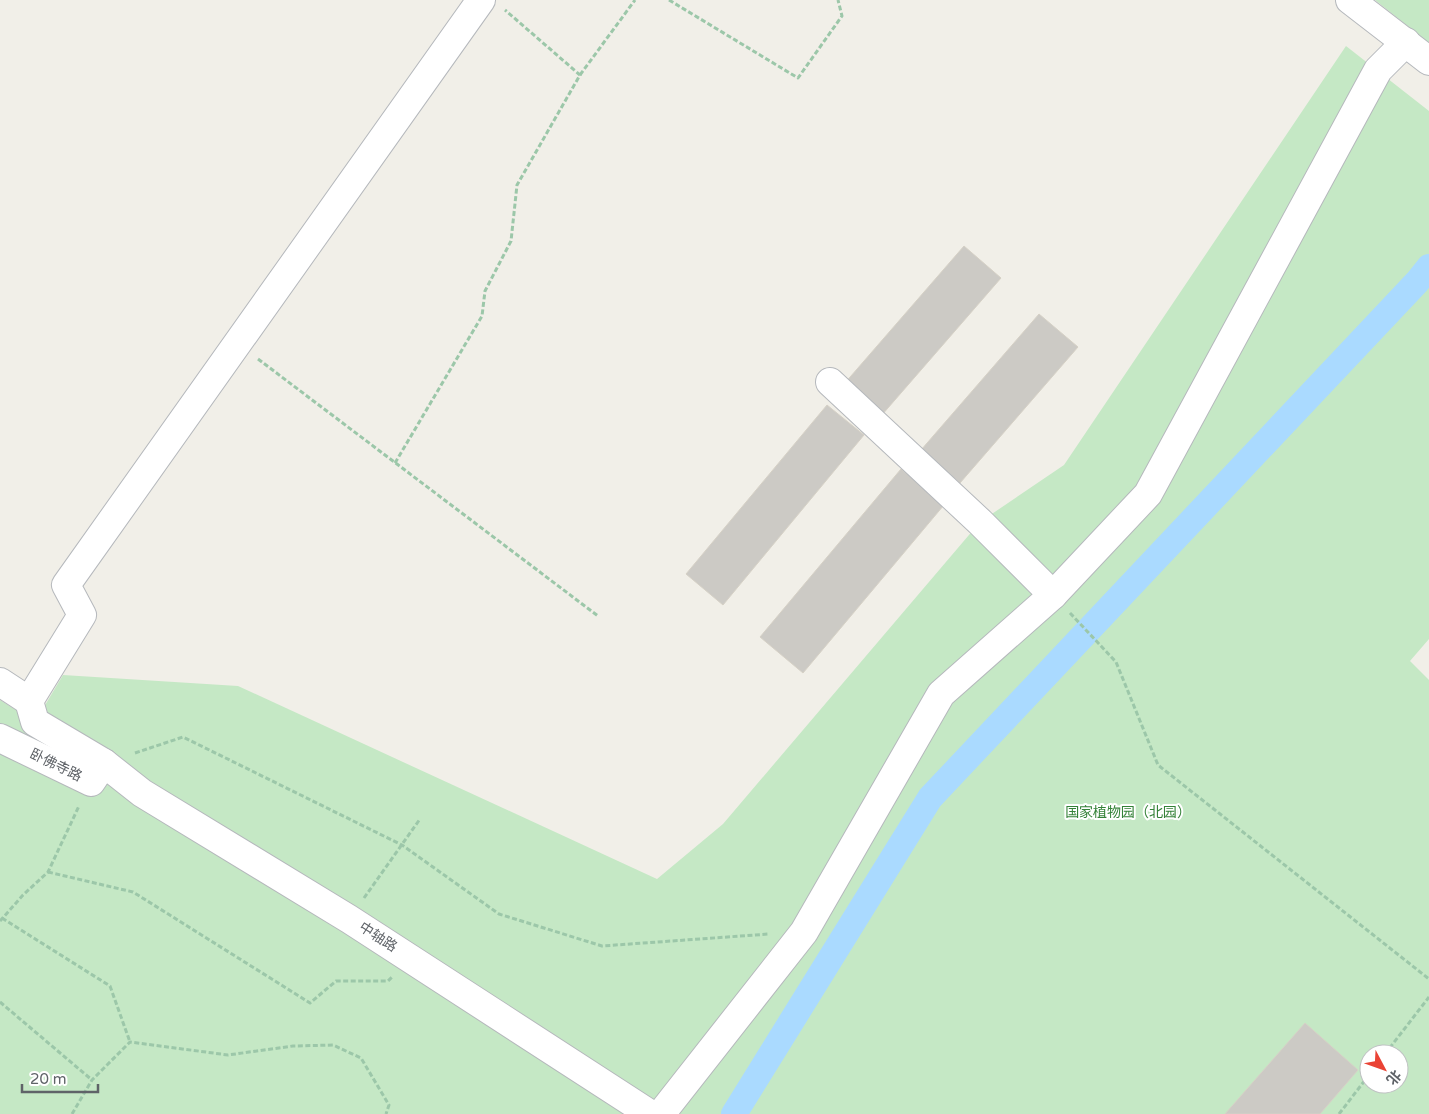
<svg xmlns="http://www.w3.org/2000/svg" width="1429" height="1114" font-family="'Varela Round','Noto Sans SC',sans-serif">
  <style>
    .green { fill: #c5e8c5; fill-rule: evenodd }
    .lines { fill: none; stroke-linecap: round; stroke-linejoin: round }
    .canal { stroke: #aadaff; stroke-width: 26 }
    .building { fill: #cccac5; stroke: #d6d1c6 }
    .minor-casing { stroke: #b5b8bc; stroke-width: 30 }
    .path { stroke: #9cc7a9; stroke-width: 3; stroke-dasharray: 5 2.5; stroke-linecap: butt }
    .minor { stroke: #fff; stroke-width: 28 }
    .labels { text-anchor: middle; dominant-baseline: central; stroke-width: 4; stroke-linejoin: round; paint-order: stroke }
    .street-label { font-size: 14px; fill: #5f6368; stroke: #fff }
    .park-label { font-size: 14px; fill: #348238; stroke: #fff }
  </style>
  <rect width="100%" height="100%" fill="#f1efe8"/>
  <g class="green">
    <polygon points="1375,0 1429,0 1429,43"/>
    <path d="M1346 46 1429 111V639L1410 661 1429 680V1114H0V700L35 722 63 675 238 686 657 879 723 824 980 522 1064 465ZM1369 1054H1399V1084H1369Z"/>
  </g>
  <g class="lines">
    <polyline class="canal" points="734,1114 930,798 1417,282 1429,267"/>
  </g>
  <g class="building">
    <polygon points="964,246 1001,278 881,416 844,384"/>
    <polygon points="1039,314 1078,347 960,483 921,450"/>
    <polygon points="827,405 864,435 723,605 686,574"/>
    <polygon points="901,469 944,505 803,673 760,637"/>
    <polygon points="1305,1023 1358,1070 1320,1114 1225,1114"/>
  </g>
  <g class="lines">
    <defs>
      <g id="minor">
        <polyline points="1350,0 1429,61"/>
        <polyline points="830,382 980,522 1053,595"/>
        <polyline points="0,682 29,701 82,615 66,585 481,0"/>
        <polyline points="29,701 35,722 104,763 142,793 349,919 650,1114"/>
        <polyline points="0,738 91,782 104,763"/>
        <polyline points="661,1114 804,932 941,694 1053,595 1148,494 1378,70 1406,42"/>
      </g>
    </defs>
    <use href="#minor" class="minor-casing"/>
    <g class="path">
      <polyline points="669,0 798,78 842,16 838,0"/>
      <polyline points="580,75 635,0"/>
      <polyline points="258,359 598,616"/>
      <polyline points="395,463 482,316 485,291 511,241 517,185 580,75 505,10"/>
      <polyline points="1070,613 1116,662 1158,765 1429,979"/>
      <polyline points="135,753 183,737 402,845 499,914 602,946 769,934"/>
      <polyline points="48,872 133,892 310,1003 336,981 388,981 392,977"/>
      <polyline points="364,898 420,819"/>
      <polyline points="2,918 110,986 130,1042"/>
      <polyline points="0,921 23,895 48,872 79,806"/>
      <polyline points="0,1002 92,1080"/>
      <polyline points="1385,1054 1429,997"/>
      <polyline points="72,1114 92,1080 130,1042 228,1055 293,1046 333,1045 361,1058 389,1105 386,1114"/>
      <polyline points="1339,1114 1369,1075"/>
    </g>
    <use href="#minor" class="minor"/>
  </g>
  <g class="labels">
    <g class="street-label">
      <text transform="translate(56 765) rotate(26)">卧佛寺路</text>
      <text transform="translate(378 937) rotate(33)">中轴路</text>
    </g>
    <g class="park-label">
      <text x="1128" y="812">国家植物园（北园）</text>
    </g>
  </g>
  <g transform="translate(1384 1069) rotate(131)"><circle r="24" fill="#ffffff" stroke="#bfc1c3"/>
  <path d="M0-4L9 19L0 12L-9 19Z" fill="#ea4335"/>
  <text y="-8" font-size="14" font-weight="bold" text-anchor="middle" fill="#5f6368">北</text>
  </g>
  <path d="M22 1084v8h76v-8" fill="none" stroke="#5f6368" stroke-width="2.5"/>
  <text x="30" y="1084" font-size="15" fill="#5f6368" stroke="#ffffff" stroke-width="4" paint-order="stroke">20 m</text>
</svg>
